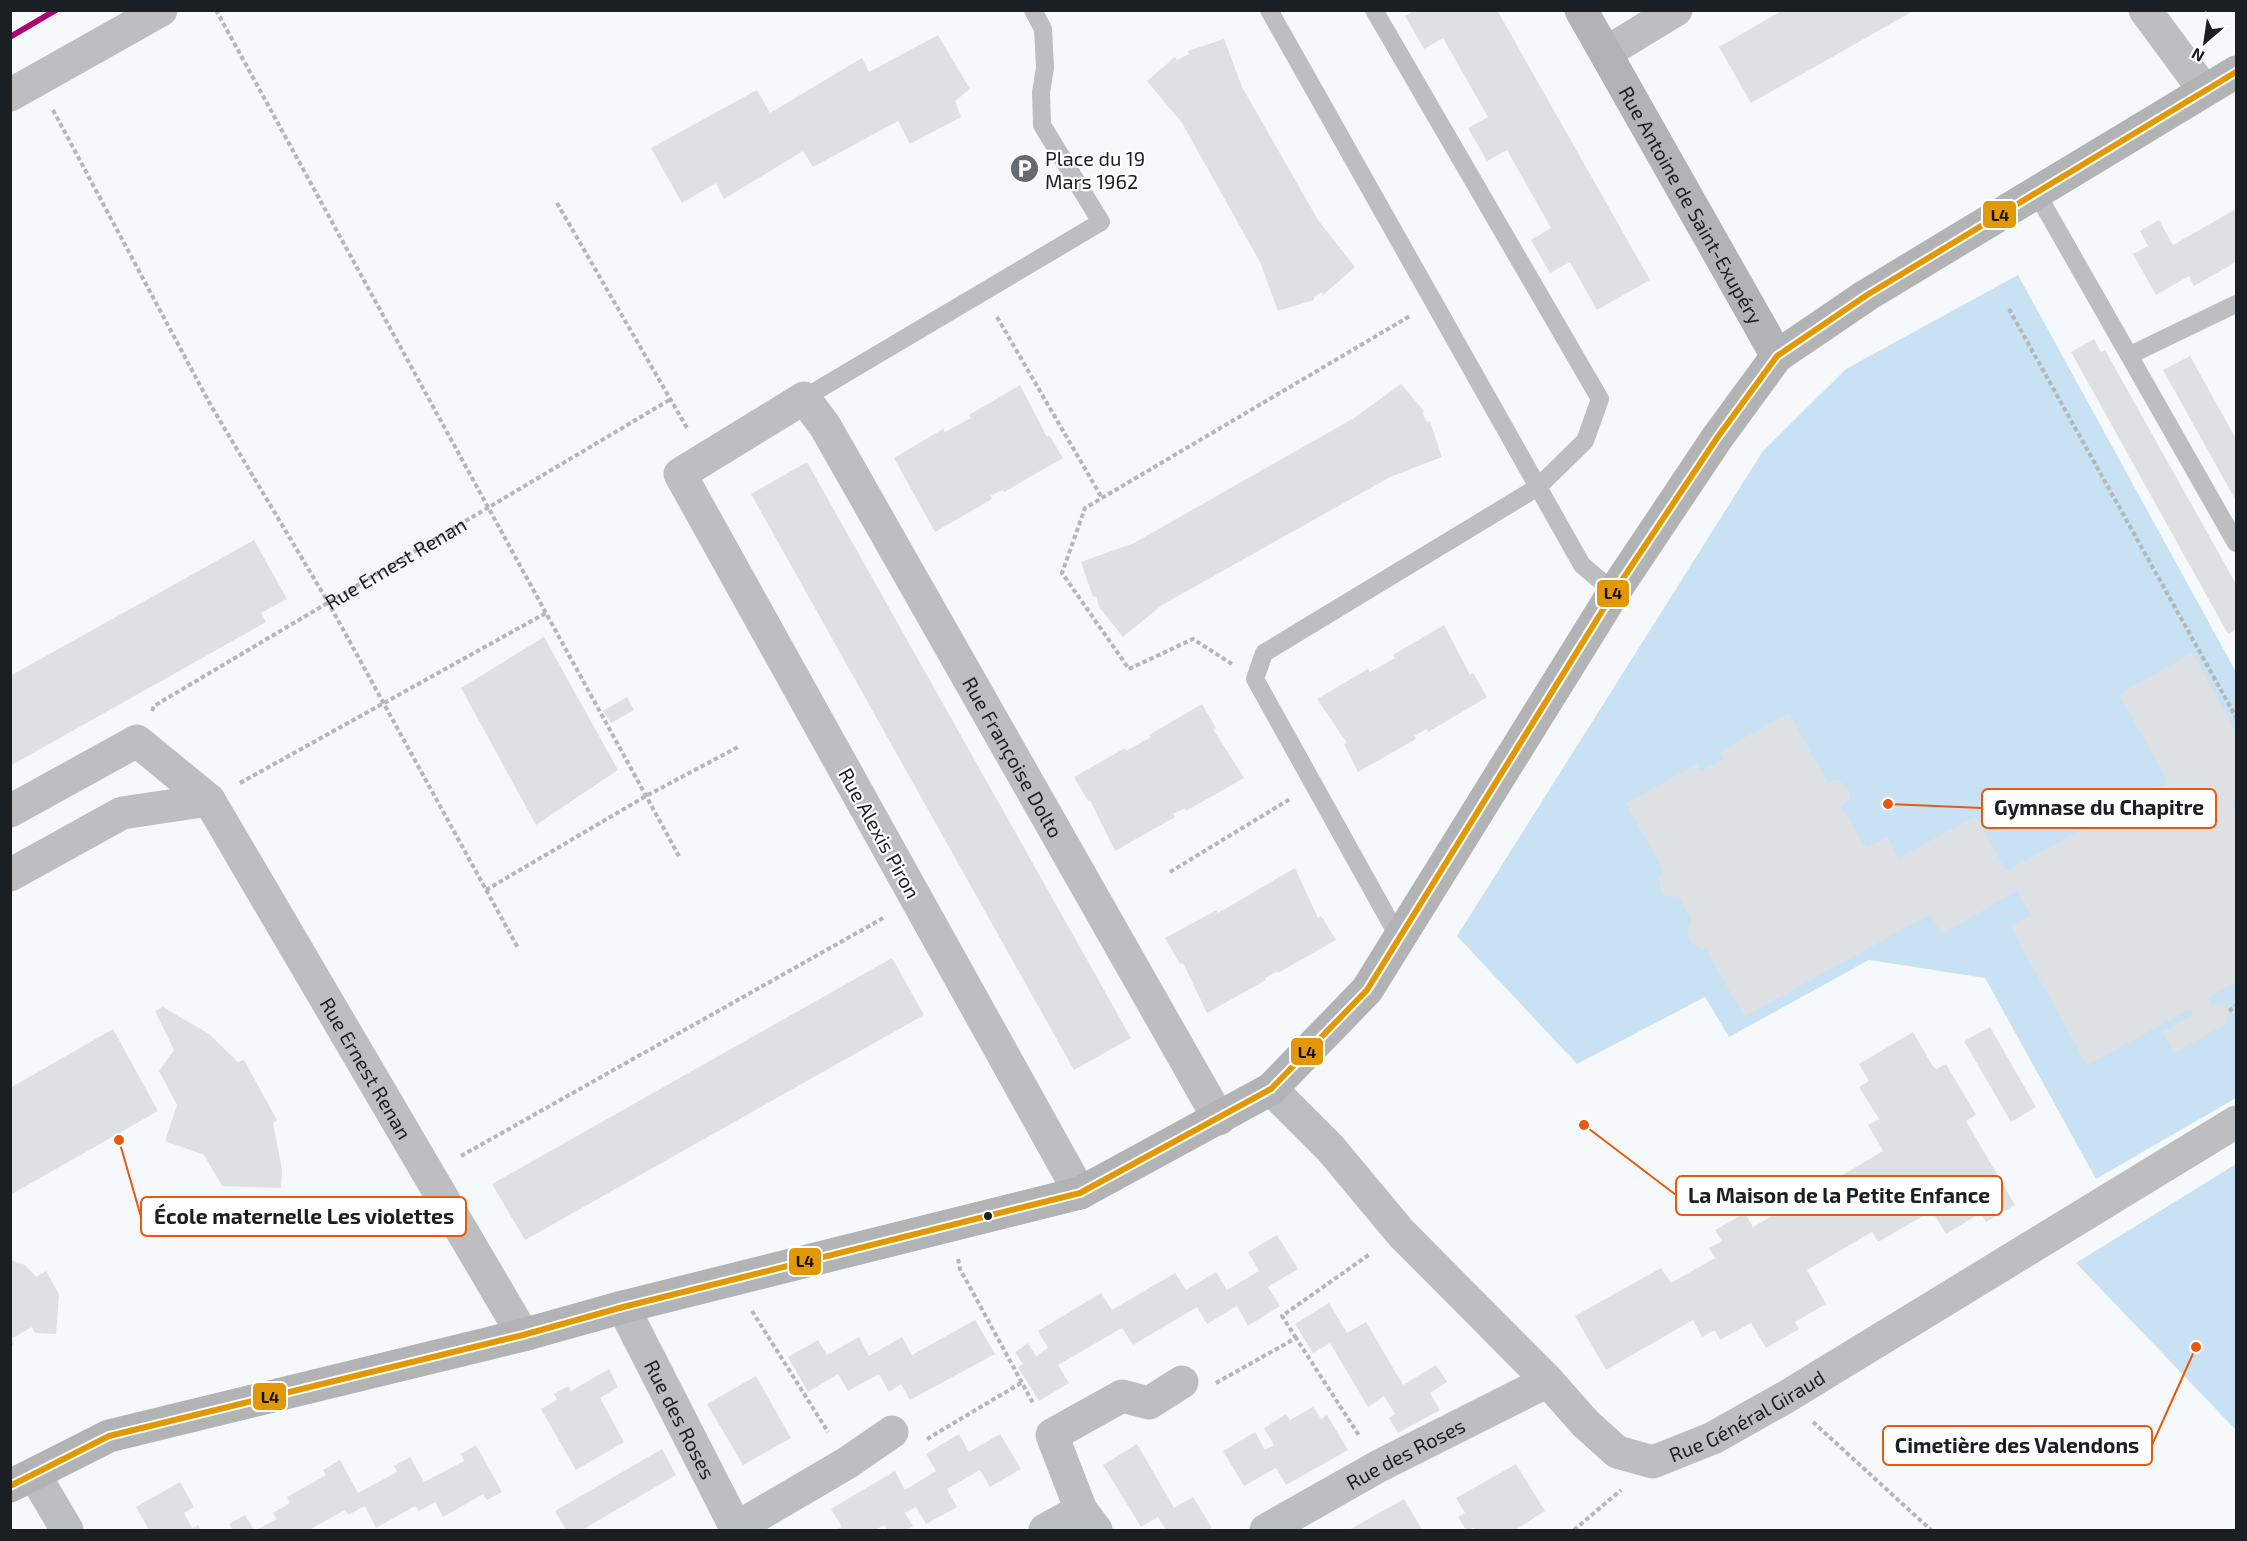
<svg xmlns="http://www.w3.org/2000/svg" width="2247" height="1541" font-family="'Exo 2',sans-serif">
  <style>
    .green { fill: #c8e2f4 }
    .building { fill: #dde1e4 }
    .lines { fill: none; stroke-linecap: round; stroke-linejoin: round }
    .path { stroke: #b4b6b7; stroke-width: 4; stroke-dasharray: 4.5 3; stroke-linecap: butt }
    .lane { stroke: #bcbec0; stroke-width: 18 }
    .street { stroke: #bcbec0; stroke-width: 33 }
    .secondary { stroke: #b1b3b5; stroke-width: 33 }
    .bus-1-casing { stroke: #fff; stroke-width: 10 }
    .bus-1 { stroke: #e19804; stroke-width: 6 }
    .tram-1-casing { stroke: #fff; stroke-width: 10 }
    .tram-1 { stroke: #ab0672; stroke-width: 6 }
    .bus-dot { fill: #191f23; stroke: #fff; stroke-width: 2 }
    .labels { text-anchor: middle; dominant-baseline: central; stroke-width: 4.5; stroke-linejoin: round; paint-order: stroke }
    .poi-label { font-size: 20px; fill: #191f23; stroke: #fff; text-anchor: start }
    .street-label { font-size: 20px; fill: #191f23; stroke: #fff }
    .leader { fill: none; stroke: #e8590c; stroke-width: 2 }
    .callout-dot { fill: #e8590c; stroke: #fff; stroke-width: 2 }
    .callout { fill: #fff; stroke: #e8590c; stroke-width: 2 }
    .callout-label { font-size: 21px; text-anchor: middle; font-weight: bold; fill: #191f23 }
    .line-badge { stroke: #fff; stroke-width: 2 }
    .pale-badge-label { font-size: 16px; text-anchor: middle; font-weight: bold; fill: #111 }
  </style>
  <rect width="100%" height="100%" fill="#f6f9fb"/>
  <g class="green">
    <polygon points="2018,275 2236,672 2236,1098 2096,1179 1985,978 1869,960 1729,1037 1705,997 1577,1064 1457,936 1763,451 1846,369"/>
    <polygon points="2236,1164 2236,1430 2076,1263"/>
  </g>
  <g class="building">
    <polygon points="1415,10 1497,10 1650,280 1597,310 1570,262 1550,273 1531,240 1551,228 1507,150 1487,161 1468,128 1488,117 1443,38 1424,49 1405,16"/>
    <polygon points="1783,10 1915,10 1751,103 1719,47"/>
    <polygon points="938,35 970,89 955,101 961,117 910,144 898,121 813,167 803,151 724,199 716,183 682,203 651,148 757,90 770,113 862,58 869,72"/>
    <polygon points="1224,39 1242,87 1318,220 1355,267 1323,295 1322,292 1314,297 1314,300 1278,311 1260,262 1182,123 1147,81 1175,57 1177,60 1189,54 1188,51"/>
    <polygon points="2236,209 2236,262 2194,286 2189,276 2156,295 2133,254 2148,246 2140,231 2159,220 2173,245"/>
    <polygon points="2094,339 2101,352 2105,350 2236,584 2236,629 2228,634 2071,352"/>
    <polygon points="2190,356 2236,439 2236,501 2163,370"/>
    <polygon points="1401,384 1424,411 1422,413 1427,422 1430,421 1442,457 1390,477 1162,605 1123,637 1099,607 1096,596 1093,597 1081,562 1134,543 1354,418"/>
    <polygon points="1020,385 1047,437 1049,435 1063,458 1004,492 1003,490 990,496 992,499 935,532 894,458 943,429 945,432 971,418 969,415"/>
    <polygon points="807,462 1131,1038 1074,1070 751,494"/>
    <polygon points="254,540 287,599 261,613 266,622 10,766 10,676"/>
    <polygon points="1444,625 1470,675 1473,673 1487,697 1428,732 1427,729 1414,736 1416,739 1358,772 1344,744 1347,743 1317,699 1368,669 1370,672 1395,658 1393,655"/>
    <polygon points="544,637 618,770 536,825 461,688"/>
    <polygon points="2192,653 2236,732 2236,800 2233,802 2236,809 2236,982 2208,998 2211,1005 2216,1003 2218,1006 2225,1003 2232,1015 2226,1018 2227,1023 2174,1053 2163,1032 2194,1014 2190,1009 2087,1065 2010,926 2031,915 2017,891 1942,934 1930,914 1744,1017 1706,948 1700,949 1689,941 1688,928 1692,921 1679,897 1664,895 1661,890 1659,878 1663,870 1626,803 1697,764 1701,771 1723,759 1719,752 1789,713 1827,782 1838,780 1849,789 1849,800 1841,807 1866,848 1887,837 1899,858 1976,816 2006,871 2168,782 2119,694"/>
    <polygon points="627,697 634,710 611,723 603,711"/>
    <polygon points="1202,704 1216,728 1213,729 1244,778 1186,811 1185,808 1173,814 1175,817 1115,851 1090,800 1088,801 1074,777 1125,748 1126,751 1151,737 1149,735"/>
    <polygon points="1295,868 1318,918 1321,916 1336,940 1278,973 1277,971 1265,978 1266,980 1207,1013 1183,963 1180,964 1165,938 1217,910 1218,913"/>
    <polygon points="892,958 924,1015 525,1240 492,1184"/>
    <polygon points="163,1007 209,1034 238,1062 244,1060 277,1120 273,1123 282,1170 281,1188 222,1186 204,1155 165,1141 177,1105 159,1071 174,1050 155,1011"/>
    <polygon points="1990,1027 2036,1107 2011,1122 1964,1041"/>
    <polygon points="113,1029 158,1111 10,1195 10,1088"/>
    <polygon points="1913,1032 1932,1065 1936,1069 1946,1064 1976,1115 1966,1121 2015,1205 1986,1222 1981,1213 1946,1234 1932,1211 1878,1242 1872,1232 1807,1270 1826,1304 1795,1322 1799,1329 1766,1348 1751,1323 1720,1340 1715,1330 1702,1337 1693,1320 1606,1370 1575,1316 1661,1268 1671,1283 1715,1258 1709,1248 1722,1241 1715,1230 1745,1213 1753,1227 1782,1210 1776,1199 1805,1182 1812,1193 1883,1151 1868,1125 1879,1119 1859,1087 1869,1081 1859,1064"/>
    <polygon points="1277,1235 1298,1269 1268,1287 1280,1306 1248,1326 1237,1306 1207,1324 1197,1307 1133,1345 1122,1328 1058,1365 1069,1383 1039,1401 1018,1367 1023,1364 1015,1352 1028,1343 1036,1356 1048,1348 1038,1331 1101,1293 1112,1310 1175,1273 1186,1290 1216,1272 1227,1290 1259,1271 1248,1252"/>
    <polygon points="10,1260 25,1265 36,1277 46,1271 59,1294 56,1334 35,1333 32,1327 11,1339 14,1344 10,1346"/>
    <polygon points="1329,1303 1347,1333 1366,1322 1403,1385 1436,1365 1447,1382 1430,1393 1440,1410 1398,1433 1389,1418 1395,1414 1384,1396 1368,1407 1330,1343 1313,1353 1295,1324"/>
    <polygon points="975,1320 995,1354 910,1400 901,1384 889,1392 879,1374 848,1391 838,1374 808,1392 788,1357 818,1340 827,1355 859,1337 869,1356 902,1337 912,1355"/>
    <polygon points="609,1369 618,1387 600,1398 624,1442 576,1470 541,1409 557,1400 554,1394 568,1386 571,1391"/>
    <polygon points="756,1376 791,1438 743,1465 707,1404"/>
    <polygon points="1313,1407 1321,1419 1327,1415 1348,1450 1286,1485 1276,1468 1244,1486 1223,1451 1255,1432 1265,1450 1274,1445 1264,1428 1286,1414 1290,1420"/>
    <polygon points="959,1434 969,1452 1000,1434 1021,1469 990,1487 980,1470 947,1489 957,1507 926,1524 916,1507 905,1513 913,1526 906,1530 888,1530 884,1525 875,1530 836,1530 842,1527 831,1509 895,1471 905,1490 936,1471 926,1454"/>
    <polygon points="1137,1444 1174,1508 1193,1497 1212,1528 1207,1530 1166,1530 1158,1517 1141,1527 1103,1465"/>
    <polygon points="476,1445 502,1492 487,1500 483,1494 443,1517 435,1502 419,1511 415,1506 376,1528 365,1506 348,1515 345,1510 309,1530 256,1530 277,1519 273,1513 290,1503 287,1497 326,1475 323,1470 340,1460 358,1493 397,1472 394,1466 410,1457 424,1482 464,1461 461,1454"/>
    <polygon points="662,1449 676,1475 582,1530 566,1530 555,1511"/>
    <polygon points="1516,1464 1545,1511 1515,1530 1475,1530 1474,1528 1466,1530 1458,1517 1465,1513 1456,1498"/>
    <polygon points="180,1482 194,1507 184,1513 192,1528 198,1525 201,1530 149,1530 136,1507"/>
    <polygon points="1404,1499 1422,1530 1349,1530"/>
    <polygon points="245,1515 254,1530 233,1530 229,1524"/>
  </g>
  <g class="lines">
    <g class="path">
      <polyline points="216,10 680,858"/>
      <polyline points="53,110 210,404 328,602 518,948"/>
      <polyline points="557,203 687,428"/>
      <polyline points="2009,309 2236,717"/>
      <polyline points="997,317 1102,498"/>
      <polyline points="1232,664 1193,639 1129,669 1062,573 1085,508 1410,316"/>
      <path id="s1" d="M152 711 154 706 671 399"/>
      <polyline points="240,783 546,613"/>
      <polyline points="1170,872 1290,799"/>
      <polyline points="486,890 646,796 738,747"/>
      <polyline points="2229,1011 2236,1006"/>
      <polyline points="461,1156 885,917"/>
      <polyline points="958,1259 960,1269 1033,1403"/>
      <polyline points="752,1311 828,1432"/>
      <polyline points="1296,1338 1282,1316 1370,1254"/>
      <polyline points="1216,1383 1296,1338 1360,1437"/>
      <polyline points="1813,1422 1931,1530"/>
      <polyline points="927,1439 1021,1383"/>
      <polyline points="1574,1530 1621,1490"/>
    </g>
    <g class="lane">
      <polyline points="1269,10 1582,565 1614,592"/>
      <polyline points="1374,10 1600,399 1585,441 1538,487 1264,653 1255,679 1399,938"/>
      <polyline points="2036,192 2236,543"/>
      <polyline points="2130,355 2236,304"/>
      <polyline points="804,398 1101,222 1042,125 1041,92 1045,68 1043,29 1033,10"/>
    </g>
    <g class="street">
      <polyline points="2145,10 2204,90"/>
      <polyline points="1607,52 1676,10"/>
      <polyline points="10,95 161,10"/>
      <path id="s2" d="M10 811 137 741 209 800 523 1335"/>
      <polyline points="10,875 122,813 209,800"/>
      <path id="s3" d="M1271 1089 1331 1149 1401 1233 1548 1381 1585 1423 1617 1452 1653 1462 1713 1438 1786 1397 2236 1122"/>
      <path id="s4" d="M1080 1193 680 474 804 398 825 426 1219 1119"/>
      <path id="s5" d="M623 1307 737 1530"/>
      <polyline points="34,1474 67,1530"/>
      <polyline points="736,1528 847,1463 892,1432"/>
      <polyline points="1045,1530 1081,1510"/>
      <polyline points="1096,1530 1081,1510 1052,1435 1122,1396 1149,1403 1182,1382"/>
      <path id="s6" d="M1266 1530 1379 1466 1548 1381"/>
    </g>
    <g class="secondary">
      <path id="s7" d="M1581 10 1777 356"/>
      <polyline points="10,1486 109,1436 523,1335 623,1307 1080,1193 1271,1089 1367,990 1614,592 1717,438 1777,356 1867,295 2236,72"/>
    </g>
    <defs>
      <polyline id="bus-1" points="10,1486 109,1436 523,1335 623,1307 1080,1193 1271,1089 1367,990 1614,592 1717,438 1777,356 1867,295 2236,72"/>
    </defs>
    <use href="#bus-1" class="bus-1-casing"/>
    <use href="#bus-1" class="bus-1"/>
    <defs>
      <polyline id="tram-1" points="10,37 56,10"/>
    </defs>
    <use href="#tram-1" class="tram-1-casing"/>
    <use href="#tram-1" class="tram-1"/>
  </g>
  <defs>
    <symbol id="parking-disc" viewBox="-11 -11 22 22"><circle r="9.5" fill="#666b6f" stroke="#fff"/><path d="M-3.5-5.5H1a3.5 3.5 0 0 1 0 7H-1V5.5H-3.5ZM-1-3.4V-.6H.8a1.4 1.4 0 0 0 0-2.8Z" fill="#fff"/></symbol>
  </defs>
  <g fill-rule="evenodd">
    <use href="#parking-disc" x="1008" y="152" width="33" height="33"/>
  </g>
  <circle class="bus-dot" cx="988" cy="1216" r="5"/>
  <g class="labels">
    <g class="poi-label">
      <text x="1045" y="158">Place du 19<tspan x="1045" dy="23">Mars 1962</tspan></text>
    </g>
    <g class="street-label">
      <text stroke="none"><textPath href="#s7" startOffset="224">Rue Antoine de Saint-Exupéry</textPath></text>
      <text stroke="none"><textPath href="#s1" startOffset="286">Rue Ernest Renan</textPath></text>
      <text stroke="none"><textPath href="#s4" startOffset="1384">Rue Françoise Dolto</textPath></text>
      <text transform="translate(880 833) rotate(61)">Rue Alexis Piron</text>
      <text stroke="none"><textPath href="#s2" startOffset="549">Rue Ernest Renan</textPath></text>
      <text stroke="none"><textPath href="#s3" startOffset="644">Rue Général Giraud</textPath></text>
      <text stroke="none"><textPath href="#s5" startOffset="126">Rue des Roses</textPath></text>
      <text stroke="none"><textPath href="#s6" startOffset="159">Rue des Roses</textPath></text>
    </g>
  </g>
  <path class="leader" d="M1888 804L1982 808M1584 1125L1676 1195M119 1140L141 1217M2196 1347L2152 1445"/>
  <g class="callout-dot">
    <circle cx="1888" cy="804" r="6"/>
    <circle cx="1584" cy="1125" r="6"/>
    <circle cx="119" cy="1140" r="6"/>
    <circle cx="2196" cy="1347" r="6"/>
  </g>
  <g class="callout">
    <rect x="1982" y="789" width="234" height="39" rx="6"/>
    <rect x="1676" y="1176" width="326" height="39" rx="6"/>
    <rect x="141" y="1197" width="325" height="39" rx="6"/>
    <rect x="1883" y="1426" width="269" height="39" rx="6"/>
  </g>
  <g class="callout-label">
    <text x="2099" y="815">Gymnase du Chapitre</text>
    <text x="1839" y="1203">La Maison de la Petite Enfance</text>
    <text x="304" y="1224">École maternelle Les violettes</text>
    <text x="2017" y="1453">Cimetière des Valendons</text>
  </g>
  <g class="line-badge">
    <rect x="1982" y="200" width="35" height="29" rx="6" fill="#e19804"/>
    <rect x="1596" y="579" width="34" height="29" rx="6" fill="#e19804"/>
    <rect x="1290" y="1037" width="34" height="29" rx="6" fill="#e19804"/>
    <rect x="788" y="1247" width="34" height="29" rx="6" fill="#e19804"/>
    <rect x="252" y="1382" width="35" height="29" rx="6" fill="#e19804"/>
  </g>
  <g class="pale-badge-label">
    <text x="2000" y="221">L4</text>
    <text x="1613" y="599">L4</text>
    <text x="1307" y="1058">L4</text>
    <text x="805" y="1267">L4</text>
    <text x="270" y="1403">L4</text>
  </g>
  <rect width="2247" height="1541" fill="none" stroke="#191f23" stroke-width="24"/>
  <g transform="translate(2205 42) rotate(209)" stroke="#ffffff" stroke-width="4.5" paint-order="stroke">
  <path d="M0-4.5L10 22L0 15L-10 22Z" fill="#191f23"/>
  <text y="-9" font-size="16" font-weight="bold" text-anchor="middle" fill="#191f23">N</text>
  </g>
</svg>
